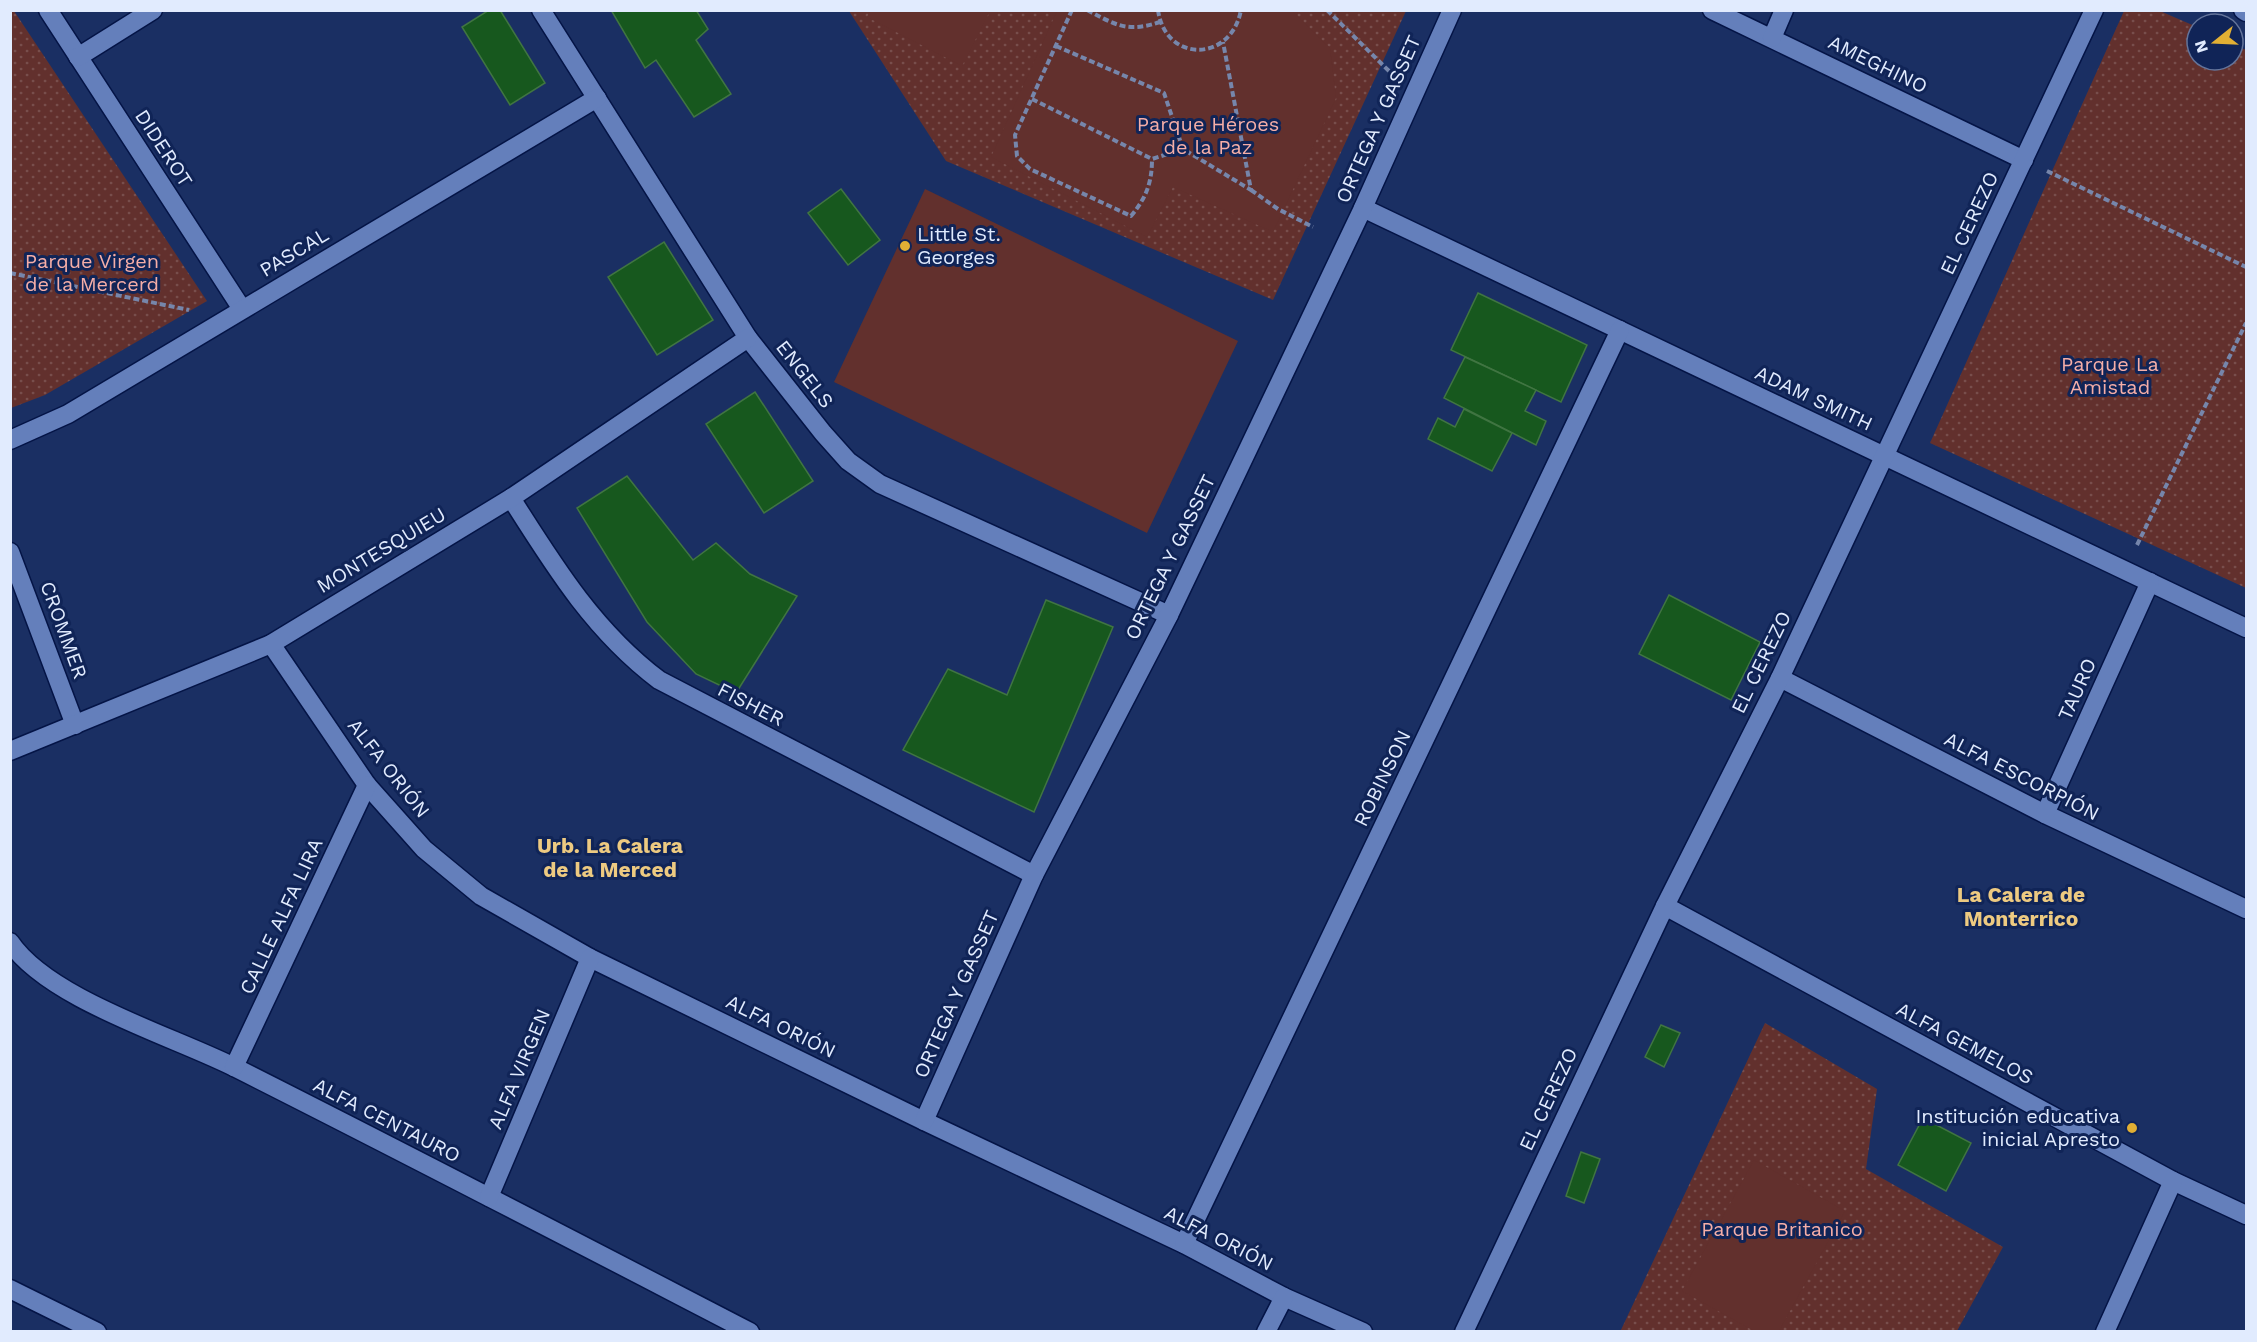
<svg xmlns="http://www.w3.org/2000/svg" width="2257" height="1342" font-family="'Work Sans',sans-serif">
  <style>
    .grass { fill: url(#grass-dots) }
    .garden { fill: #62302d }
    .building { fill: #17581e; stroke: #407542; stroke-width: 1.5 }
    .lines { fill: none; stroke-linecap: round; stroke-linejoin: round }
    .street-casing { stroke: #041446; stroke-width: 21 }
    .path { stroke: #7686ab; stroke-width: 4; stroke-dasharray: 6 3; stroke-linecap: butt }
    .street { stroke: #647fbb; stroke-width: 18 }
    .poi-dot { fill: #e1af34; stroke: #102457; stroke-width: 2 }
    .labels { text-anchor: middle; dominant-baseline: central; stroke-width: 6; stroke-linejoin: round; paint-order: stroke }
    .street-label { font-size: 20px; fill: #e1ebfe; stroke: #102457 }
    .park-label { font-size: 20px; fill: #f5aea7; stroke: #102457 }
    .poi-label { font-size: 20px; fill: #e1ebfe; stroke: #102457; text-anchor: start }
    .neighbourhood-label { font-size: 21px; font-weight: bold; fill: #edca81; stroke: #102457 }
  </style>
  <defs>
    <pattern id="grass-dots" width="8" height="8" patternUnits="userSpaceOnUse" patternTransform="scale(1.5)"><rect width="8" height="8" fill="#62302d"/><path d="M2 2h.1M6 6h.1" fill="none" stroke="#784e4c" stroke-width="1.8" stroke-linecap="round"/></pattern>
  </defs>
  <rect width="100%" height="100%" fill="#1a2f63"/>
  <g class="grass">
    <polygon points="14,11 207,301 45,395 11,408 10,11"/>
    <polygon points="849,11 1406,11 1273,300 946,161"/>
    <polygon points="2124,11 2160,11 2197,27 2197,60 2233,60 2233,44 2246,50 2246,588 1930,443"/>
    <polygon points="1765,1023 1877,1089 1866,1169 2003,1247 1957,1331 1620,1332"/>
  </g>
  <g class="garden">
    <polygon points="870,11 870,10 990,11 962,66 867,17"/>
    <polygon points="1057,11 1292,11 1330,48 1336,98 1273,232 1173,187 1147,237 991,157"/>
    <polygon points="925,189 1238,341 1147,533 834,382"/>
    <polygon points="1754,1160 1845,1211 1779,1331 1754,1331 1682,1291"/>
  </g>
  <g class="building">
    <polygon points="489,10 500,10 545,83 510,105 462,27"/>
    <polygon points="611,10 696,10 708,29 696,40 731,94 694,117 656,60 645,68"/>
    <polygon points="841,189 880,240 848,265 808,213"/>
    <polygon points="664,242 713,320 657,355 608,277"/>
    <polygon points="1478,293 1587,345 1561,402 1451,350"/>
    <polygon points="1465,357 1536,390 1525,411 1546,421 1536,445 1444,398"/>
    <polygon points="755,392 813,481 764,513 706,424"/>
    <polygon points="1464,409 1512,433 1492,471 1428,439 1438,418 1455,427"/>
    <polygon points="627,476 693,560 716,543 750,574 797,596 736,693 696,674 647,622 577,508"/>
    <polygon points="1669,595 1760,642 1731,700 1639,654"/>
    <polygon points="1046,600 1113,627 1034,812 903,750 948,669 1007,695"/>
    <polygon points="1661,1025 1680,1033 1664,1067 1645,1057"/>
    <polygon points="1923,1118 1971,1143 1946,1191 1898,1165"/>
    <polygon points="1581,1152 1600,1159 1584,1203 1566,1196"/>
  </g>
  <g class="lines">
    <defs>
      <g id="street">
        <polyline points="48,10 242,309"/>
        <polyline points="541,10 748,338 823,433 848,461 880,484 1169,615"/>
        <polyline points="1712,10 2024,160"/>
        <polyline points="2243,10 2246,12"/>
        <polyline points="1772,38 1784,10"/>
        <polyline points="78,57 153,10"/>
        <polyline points="1363,208 2246,628"/>
        <polyline points="10,440 68,414 597,98"/>
        <path d="M511 498C554 566 594 631 659 680L1034 875"/>
        <polyline points="10,552 75,725"/>
        <polyline points="271,644 367,785 424,849 481,896 590,958 924,1121 1184,1244 1284,1297 1363,1332"/>
        <polyline points="1780,678 2045,814 2246,909"/>
        <polyline points="10,751 271,644 511,498 748,338"/>
        <polyline points="2045,814 2150,582"/>
        <polyline points="1665,906 2173,1181 2246,1215"/>
        <path d="M10 942C49 1000 176 1037 238 1069 409 1155 580 1244 750 1332"/>
        <polyline points="234,1067 367,785"/>
        <polyline points="924,1121 1034,875 1169,615 1363,208 1452,10"/>
        <polyline points="489,1197 590,958"/>
        <polyline points="1184,1244 1620,330"/>
        <polyline points="10,1289 97,1332"/>
        <polyline points="1266,1332 1284,1297"/>
        <polyline points="1464,1332 1665,906 1780,678 2094,10"/>
        <polyline points="2105,1332 2173,1181"/>
      </g>
    </defs>
    <use href="#street" class="street-casing"/>
    <g class="path">
      <path d="M1072 10 1015 135 1017 156 1030 169 1131 216C1146 198 1152 183 1152 159"/>
      <path d="M1087 10C1116 25 1127 33 1160 22"/>
      <path d="M1158 10C1165 63 1231 63 1241 10"/>
      <polyline points="1327,10 1393,75"/>
      <polyline points="1056,46 1164,93 1183,149 1251,190 1223,42"/>
      <polyline points="1032,99 1152,159 1183,149"/>
      <polyline points="2047,171 2246,267"/>
      <polyline points="1251,190 1278,209 1313,227"/>
      <polyline points="10,273 189,310"/>
      <polyline points="2137,545 2246,323"/>
    </g>
    <use href="#street" class="street"/>
  </g>
  <g class="poi-dot">
    <circle cx="905" cy="246" r="6"/>
    <circle cx="2132" cy="1128" r="6"/>
  </g>
  <g class="labels">
    <g class="street-label">
      <text transform="translate(1878 64) rotate(26)">AMEGHINO</text>
      <text transform="translate(1378 119) rotate(-66)">ORTEGA Y GASSET</text>
      <text transform="translate(164 148) rotate(57)">DIDEROT</text>
      <text transform="translate(1969 223) rotate(-65)">EL CEREZO</text>
      <text transform="translate(294 252) rotate(-31)">PASCAL</text>
      <text transform="translate(805 374) rotate(52)">ENGELS</text>
      <text transform="translate(1814 398) rotate(25)">ADAM SMITH</text>
      <text transform="translate(381 550) rotate(-31)">MONTESQUIEU</text>
      <text transform="translate(1170 557) rotate(-64)">ORTEGA Y GASSET</text>
      <text transform="translate(64 630) rotate(70)">CROMMER</text>
      <text transform="translate(1761 662) rotate(-64)">EL CEREZO</text>
      <text transform="translate(2077 689) rotate(-66)">TAURO</text>
      <text transform="translate(751 704) rotate(27)">FISHER</text>
      <text transform="translate(389 768) rotate(52)">ALFA ORIÓN</text>
      <text transform="translate(2022 776) rotate(27)">ALFA ESCORPIÓN</text>
      <text transform="translate(1382 778) rotate(-64)">ROBINSON</text>
      <text transform="translate(281 916) rotate(-65)">CALLE ALFA LIRA</text>
      <text transform="translate(956 994) rotate(-66)">ORTEGA Y GASSET</text>
      <text transform="translate(781 1026) rotate(26)">ALFA ORIÓN</text>
      <text transform="translate(1965 1043) rotate(28)">ALFA GEMELOS</text>
      <text transform="translate(519 1069) rotate(-67)">ALFA VIRGEN</text>
      <text transform="translate(1548 1099) rotate(-65)">EL CEREZO</text>
      <text transform="translate(387 1120) rotate(27)">ALFA CENTAURO</text>
      <text transform="translate(1219 1238) rotate(27)">ALFA ORIÓN</text>
    </g>
    <g class="park-label">
      <text x="1208" y="124">Parque Héroes<tspan x="1208" dy="23">de la Paz</tspan></text>
      <text x="92" y="261">Parque Virgen<tspan x="92" dy="23">de la Mercerd</tspan></text>
      <text x="2110" y="364">Parque La<tspan x="2110" dy="23">Amistad</tspan></text>
      <text x="1782" y="1229">Parque Britanico</text>
    </g>
    <g class="poi-label">
      <text x="917" y="234">Little St.<tspan x="917" dy="23">Georges</tspan></text>
      <text x="2120" y="1116" text-anchor="end">Institución educativa<tspan x="2120" dy="23">inicial Apresto</tspan></text>
    </g>
    <g class="neighbourhood-label">
      <text x="610" y="845">Urb. La Calera<tspan x="610" dy="24">de la Merced</tspan></text>
      <text x="2021" y="894">La Calera de<tspan x="2021" dy="24">Monterrico</tspan></text>
    </g>
  </g>
  <rect width="2257" height="1342" fill="none" stroke="#e1ebfe" stroke-width="24"/>
  <g transform="translate(2215 42) rotate(252)"><circle r="28" fill="#102457" stroke="#64749a" stroke-width="1.5"/>
  <path d="M0-4.5L10 22L0 15L-10 22Z" fill="#e1af34"/>
  <text y="-9" font-size="16" font-weight="bold" text-anchor="middle" fill="#e1ebfe">N</text>
  </g>
</svg>
